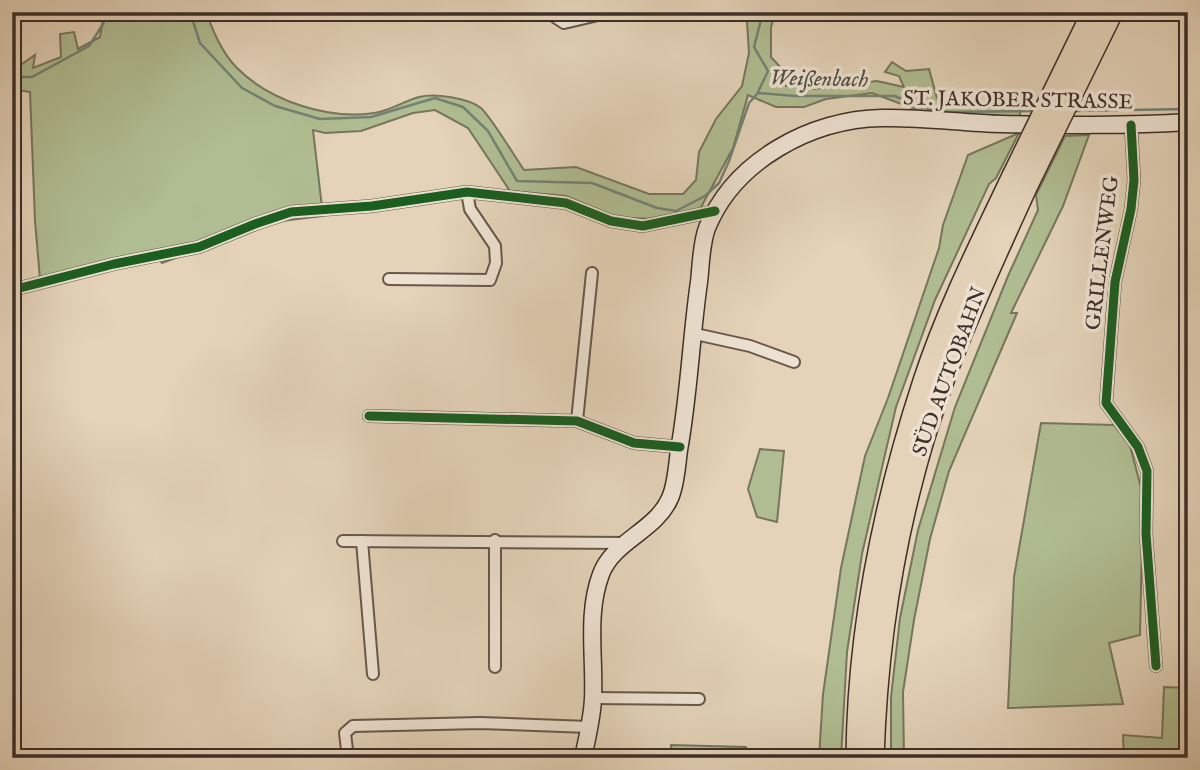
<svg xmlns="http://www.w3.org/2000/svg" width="1200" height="770" font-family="'IM FELL English',serif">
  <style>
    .green { fill: #b0bd92; stroke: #76765d; stroke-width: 2 }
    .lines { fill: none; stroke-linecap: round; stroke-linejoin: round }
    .stream { stroke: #738275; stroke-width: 2.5 }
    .minor-casing { stroke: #66584c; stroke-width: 14 }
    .secondary-casing { stroke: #3c2f28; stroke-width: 19 }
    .motorway-casing { stroke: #3c2f28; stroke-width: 24 }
    .minor { stroke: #ede2d2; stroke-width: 10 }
    .secondary { stroke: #ede2d2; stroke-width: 16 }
    .motorway { stroke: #e4d3b9; stroke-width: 21 }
    .motorway-bridge-casing { stroke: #3c2f28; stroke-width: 24; stroke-linecap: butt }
    .motorway-bridge { stroke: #e4d3b9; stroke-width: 21 }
    .cycleway-casing { stroke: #ede2d2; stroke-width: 13 }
    .cycleway { stroke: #1b5e20; stroke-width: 9 }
    .labels { text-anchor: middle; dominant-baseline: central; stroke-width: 7; stroke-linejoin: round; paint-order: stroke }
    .street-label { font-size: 21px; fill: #3c2f28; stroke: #ede2d2 }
    .water-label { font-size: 23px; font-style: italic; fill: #4e4b42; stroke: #ede2d2 }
  </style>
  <rect width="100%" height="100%" fill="#e4d3b9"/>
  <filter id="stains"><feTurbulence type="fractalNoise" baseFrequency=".00286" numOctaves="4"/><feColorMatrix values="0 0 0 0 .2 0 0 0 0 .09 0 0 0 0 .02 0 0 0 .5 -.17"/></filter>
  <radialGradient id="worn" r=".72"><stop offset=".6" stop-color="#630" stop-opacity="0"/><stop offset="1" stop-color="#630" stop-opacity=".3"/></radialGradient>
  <g class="green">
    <path d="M104 12H206C213 31 222 53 237 68 270 101 328 120 374 113 390 111 404 101 419 97 435 93 468 98 481 108 491 117 515 157 524 170L576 167 649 194H683L696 180 699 152 716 119 742 86 749 53 747 22 739 12H776L771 27V57L783 70 786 86 813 89 877 81 904 87 899 76 885 72 892 62 906 71 929 69 937 98 947 101 1019 106 1021 121 931 115 872 93 826 99 804 107H776L748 95 733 148 700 209 666 219 618 218 566 196 510 191 468 128 435 110 413 113 361 131 325 133 313 130 323 216 274 222 162 263 154 252 40 279 35 221 30 92 12 89V71L35 55 33 68 61 57 60 34 74 32 78 49 100 37Z"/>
    <polygon points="1019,133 996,178 989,184 935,300 896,407 862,554 847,652 841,758 819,758 823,694 841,568 865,456 888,398 939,248 943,225 968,155"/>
    <polygon points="1089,135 1063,206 1011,313 1017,313 949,471 930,539 914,620 903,692 904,758 891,758 891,697 900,618 918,530 955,407 1008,276 1038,210 1036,195 1065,136"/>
    <polygon points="1041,423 1114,425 1129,442 1143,495 1140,635 1109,643 1123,704 1008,708 1014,577"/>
    <polygon points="760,449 784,451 777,522 757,517 748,489"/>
    <polygon points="1164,687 1188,688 1188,758 1124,758 1123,735 1162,738"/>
    <polygon points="671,745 746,747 750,758 672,758"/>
  </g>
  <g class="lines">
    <g class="stream">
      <polyline points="190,12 200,43 242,88 275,106 320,119 371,117 435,98 463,107 488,131 517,181 592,183 657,208 676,211 705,196 719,183 729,161 749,103 758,93 795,96 895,96 918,107 949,112 1033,111"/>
      <polyline points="12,77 32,77 89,46 103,24 107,12"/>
      <polyline points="758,92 768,71 754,47 763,12"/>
      <polyline points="1072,111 1188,109"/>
    </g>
    <defs>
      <g id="minor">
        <polyline points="554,12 555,17 564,23 611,12"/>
        <polyline points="1131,125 1134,180 1131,209 1115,282 1106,403 1138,447 1147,471 1146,534 1156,666"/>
        <polyline points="389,279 490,280 496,263 495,246 470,209 467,192"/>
        <polyline points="12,290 114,264 199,247 255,224 291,212 372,206 467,192 566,203 611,221 643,226 715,211"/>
        <polyline points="691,333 750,346 794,362"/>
        <polyline points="369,416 577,421 634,443 680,447"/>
        <polyline points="577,421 592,273"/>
        <polyline points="343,541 628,543"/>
        <polyline points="362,541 373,674"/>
        <polyline points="495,667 495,540"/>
        <polyline points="593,698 699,699"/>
        <polyline points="348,758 345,733 353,726 480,723 589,727"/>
      </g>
      <path id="secondary" d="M583 758C587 738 592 719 593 699 595 657 586 614 601 574 613 541 656 531 670 498 676 485 677 465 679 450 689 395 691 338 699 282 701 265 701 244 707 228 734 161 811 119 882 118 922 117 962 123 1002 124 1064 125 1126 126 1188 122"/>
      <g id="motorway">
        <path d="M857 758C858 630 884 503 924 381 947 311 981 243 1013 176"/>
        <path d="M873 758C876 664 888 571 912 480 938 376 984 280 1028 183"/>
      </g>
    </defs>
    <use href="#minor" class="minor-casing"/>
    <use href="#secondary" class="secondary-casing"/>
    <use href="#motorway" class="motorway-casing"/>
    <use href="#minor" class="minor"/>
    <use href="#secondary" class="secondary"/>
    <use href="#motorway" class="motorway"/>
    <defs>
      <g id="motorway-bridge">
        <polyline points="1013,176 1093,12"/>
        <polyline points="1028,183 1112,12"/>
      </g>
    </defs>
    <use href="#motorway-bridge" class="motorway-bridge-casing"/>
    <use href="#motorway-bridge" class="motorway-bridge"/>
    <defs>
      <g id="cycleway">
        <polyline points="1131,125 1134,180 1131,209 1115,282 1106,403 1138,447 1147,471 1146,534 1156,666"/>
        <polyline points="12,290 114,264 199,247 255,224 291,212 372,206 467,192 566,203 611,221 643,226 715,211"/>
        <polyline points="369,416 577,421 634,443 680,447"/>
      </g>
    </defs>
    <use href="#cycleway" class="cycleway-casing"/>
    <use href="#cycleway" class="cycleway"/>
  </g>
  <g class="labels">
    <g class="street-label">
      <text transform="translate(1018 101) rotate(1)">ST. JAKOBER STRASSE</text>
      <text transform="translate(1103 253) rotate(-83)">GRILLENWEG</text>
      <text transform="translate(950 372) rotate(-70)">SÜD AUTOBAHN</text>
    </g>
    <g class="water-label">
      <text transform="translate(819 79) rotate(1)">Weißenbach</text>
    </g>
  </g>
  <rect width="1200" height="770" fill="none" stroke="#e4d3b9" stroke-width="42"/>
  <rect x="14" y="14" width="1172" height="742" fill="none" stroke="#3c2f28" stroke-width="3.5"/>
  <rect x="21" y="21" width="1158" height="728" fill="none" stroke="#3c2f28" stroke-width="2"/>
  <rect width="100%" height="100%" filter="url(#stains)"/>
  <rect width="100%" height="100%" fill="url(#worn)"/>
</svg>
